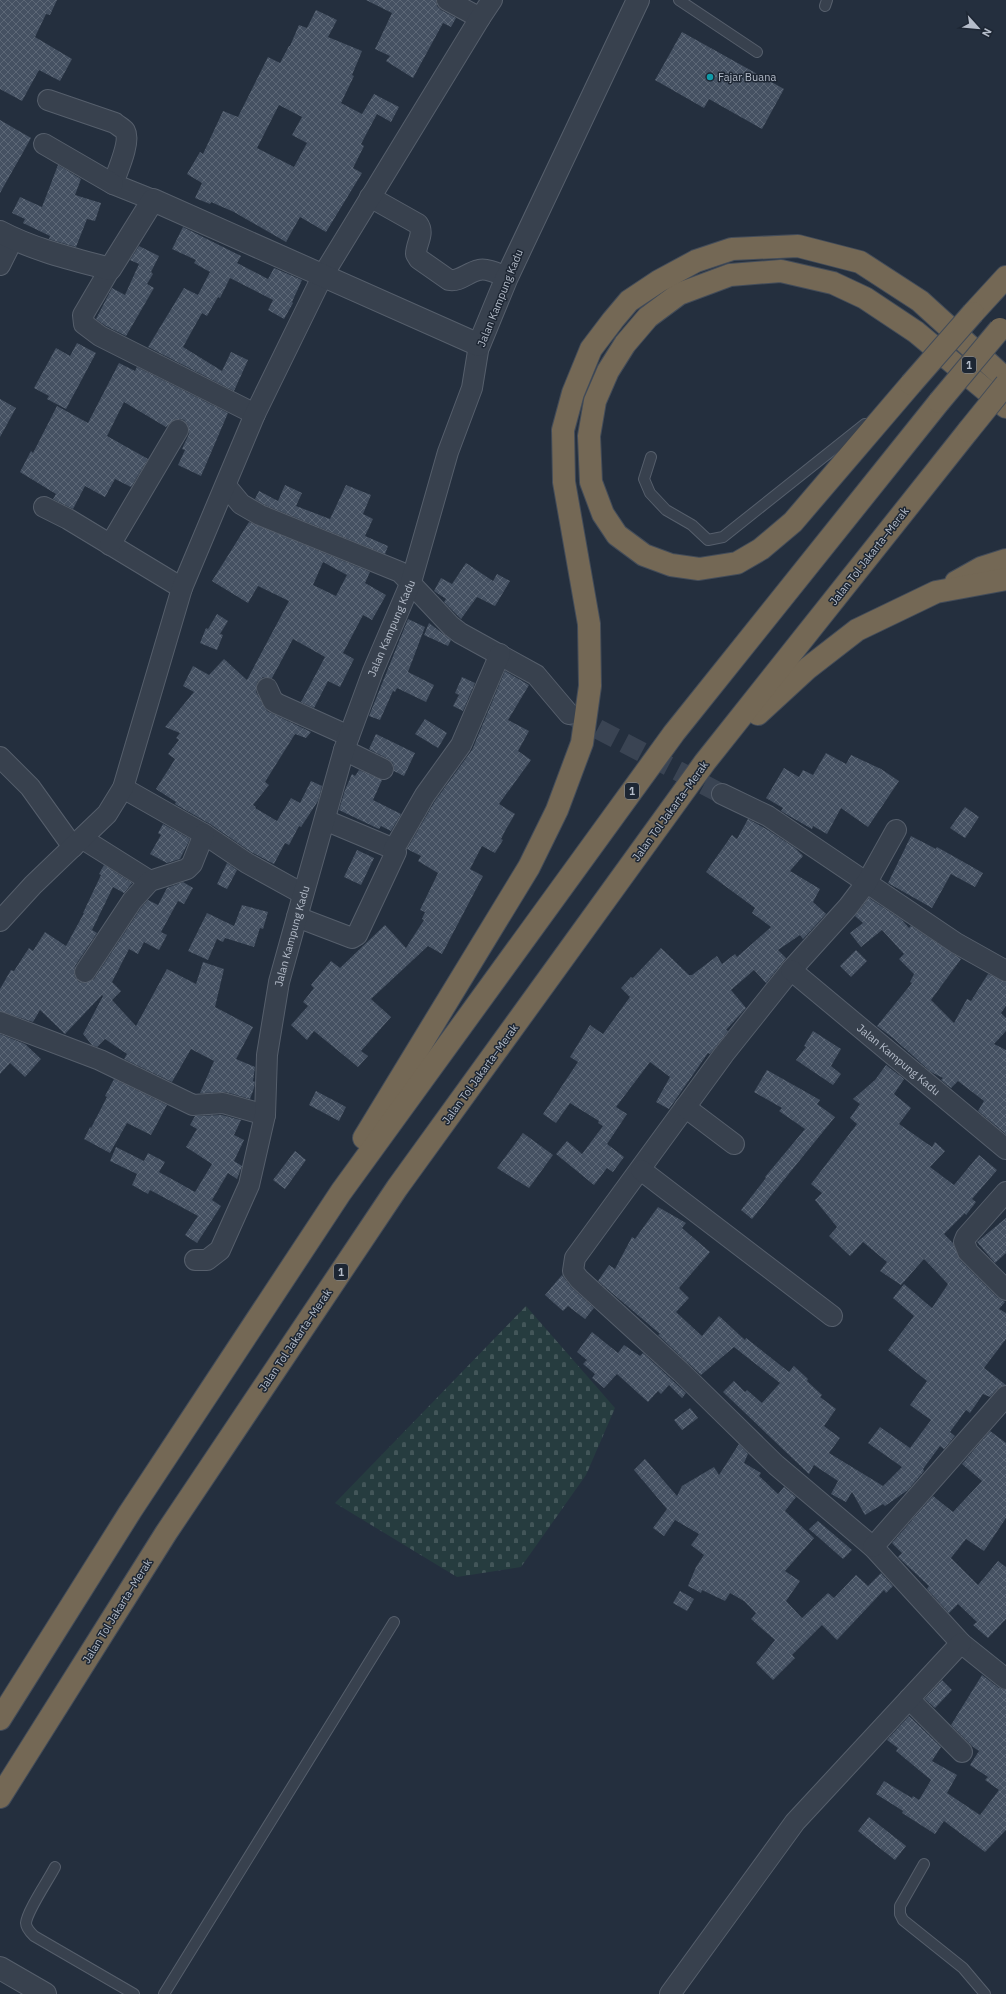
<svg xmlns="http://www.w3.org/2000/svg" width="1006" height="1994" font-family="'IBM Plex Sans',sans-serif">
  <style>
    .cemetery { fill: url(#cemetery-stones) }
    .building { fill: url(#building-cross-hatch); fill-rule: evenodd }
    .lines { fill: none; stroke-linecap: round; stroke-linejoin: round }
    .minor-tunnel { stroke: #3a4453; stroke-width: 20; stroke-dasharray: 20 10; stroke-linecap: butt }
    .service-casing { stroke: #565f6c; stroke-width: 12 }
    .minor-casing { stroke: #565f6c; stroke-width: 22 }
    .tertiary-casing { stroke: #565f6c; stroke-width: 24 }
    .motorway-casing { stroke: #434c59; stroke-width: 24 }
    .service { stroke: #38414e; stroke-width: 10 }
    .minor { stroke: #38414e; stroke-width: 20 }
    .tertiary { stroke: #38414e; stroke-width: 22 }
    .motorway { stroke: #746855; stroke-width: 22 }
    .motorway-bridge-casing { stroke: #434c59; stroke-width: 24; stroke-linecap: butt }
    .motorway-bridge { stroke: #746855; stroke-width: 22 }
    .culture-dot { fill: #0f9aa8; stroke: #1d2633; stroke-width: 1.5 }
    .labels { text-anchor: middle; dominant-baseline: central; stroke-width: 3; stroke-linejoin: round; paint-order: stroke }
    .shield { fill: #1d2633; stroke: #878f9c; stroke-width: 1 }
    .shield-label { font-size: 10px; font-weight: bold; fill: #b4bcc9 }
    .poi-label { font-size: 11px; fill: #b4bcc9; stroke: #1d2633; text-anchor: start }
    .street-label { font-size: 11px; fill: #b4bcc9; stroke: #1d2633 }
  </style>
  <defs>
    <pattern id="cemetery-stones" width="16" height="16" patternUnits="userSpaceOnUse"><rect width="16" height="16" fill="#263c3f"/><path d="M2 7V4a2 2 0 0 1 4 0v3zM10 15v-3a2 2 0 0 1 4 0v3z" fill="#435659"/></pattern>
    <pattern id="building-cross-hatch" width="8" height="8" patternUnits="userSpaceOnUse"><rect width="8" height="8" fill="#455162"/><path d="M0 0l8 8M0 8l8-8" fill="none" stroke="#5d6877"/></pattern>
  </defs>
  <rect width="100%" height="100%" fill="#242f3e"/>
  <polygon class="cemetery" points="526,1306 615,1408 586,1475 521,1567 457,1577 335,1503"/>
  <g class="building">
    <polygon points="0,0 57,0 50,15 46,14 35,37 72,59 60,81 39,70 22,101 0,89"/>
    <polygon points="366,0 436,0 437,6 441,10 456,18 451,27 443,23 413,78 386,61 390,56 375,49 392,13"/>
    <path d="M316 10 337 20 328 37 362 51 352 75 354 76 341 103 362 114 374 94 399 107 391 122 377 114 361 144 364 146 353 168 362 173 326 232 300 217 286 242 234 212 211 202 210 204 195 198 202 183 187 174 200 152 203 154 223 111 238 117 268 57 280 63 289 46H290L299 25 307 28ZM279 105 302 117 292 135 307 143 294 167 257 148Z"/>
    <polygon points="682,32 784,89 762,129 709,99 704,108 655,80"/>
    <polygon points="0,120 31,138 0,193"/>
    <polygon points="58,165 81,179 75,195 101,203 95,221 87,219 76,247 49,239 50,236 23,223 25,219 12,213 20,197 42,207"/>
    <polygon points="183,227 241,256 237,263 268,279 274,268 302,280 292,302 293,303 284,319 268,310 273,300 230,278 220,298 218,297 207,316 202,313 183,347 222,371 231,352 248,360 234,391 148,347 184,288 198,295 210,272 194,263 196,260 172,249"/>
    <polygon points="139,246 159,256 151,272 153,274 147,284 154,288 126,336 106,326 96,319 112,288 125,295 139,264 130,260"/>
    <polygon points="77,343 96,353 66,409 47,399 49,396 34,388 56,348 70,356"/>
    <polygon points="119,363 135,371 137,367 228,413 201,476 178,465 185,450 182,449 189,434 188,425 184,420 179,419 173,420 166,427 124,402 107,436 148,459 131,487 115,479 105,497 85,486 73,509 53,499 56,494 20,472 31,451 33,453 57,406 88,423"/>
    <polygon points="0,399 16,408 0,437"/>
    <polygon points="285,485 302,493 296,506 330,519 346,485 371,495 363,514 373,519 365,536 388,546 385,554 265,505 255,499 259,491 278,501"/>
    <path d="M249 522 370 572 365 583 386 595 372 620 363 615 343 653 354 659 340 687 328 681 314 708 301 702 325 657 293 639 272 678 263 677 257 682 256 692 267 711 311 732 306 738 295 734 265 782 269 785 253 805 256 807 255 808 277 821 291 798 300 803 311 781 322 786 318 801 301 827 299 826 289 845 285 843 274 864 251 852 210 824 175 804 176 802 156 789 175 759 168 754 179 740 176 738 180 733 165 727 194 692 183 686 193 666 209 675 224 659 247 680 289 601 258 586 248 603 212 581ZM323 562 347 575 336 596 313 585Z"/>
    <polygon points="466,563 493,581 497,574 510,581 495,606 477,597 461,619 444,602 446,599 434,591 441,578 452,584"/>
    <polygon points="217,614 228,621 220,634 223,635 217,650 200,643 206,628 208,629"/>
    <polygon points="408,619 425,627 408,672 434,685 426,702 397,688 395,692 393,691 380,720 369,716"/>
    <polygon points="429,623 451,640 448,646 424,635"/>
    <polygon points="505,671 529,685 508,720 529,731 518,751 531,760 499,804 515,814 505,831 501,839 503,840 495,853 482,846 470,869 483,876 442,954 428,946 371,999 391,1017 361,1051 368,1056 358,1067 314,1031 307,1040 291,1025 308,1006 303,1002 314,988 311,985 331,961 340,968 385,925 406,948 424,920 422,919 425,912 420,910 438,873 418,861 421,856 407,849 435,801 472,750"/>
    <polygon points="462,677 475,683 463,711 453,706 459,695 455,693"/>
    <polygon points="425,719 447,733 438,748 415,734"/>
    <polygon points="376,734 415,753 404,776 394,771 393,763 388,759 369,749"/>
    <polygon points="826,753 846,764 851,755 881,769 899,781 868,827 841,808 827,834 813,826 812,829 786,814 781,811 783,808 766,798 784,768 799,777 803,770 813,775"/>
    <polygon points="359,770 382,780 373,800 401,814 391,831 381,826 379,829 339,810 345,790 352,774 355,776"/>
    <polygon points="965,807 979,817 965,838 950,828"/>
    <polygon points="748,819 768,830 795,848 803,856 790,871 820,889 813,902 826,914 803,939 800,935 778,950 786,958 766,983 754,970 731,990 746,1008 726,1030 728,1031 710,1054 708,1053 669,1109 656,1102 670,1077 650,1062 616,1107 627,1114 607,1144 624,1157 613,1172 607,1168 594,1185 556,1154 567,1141 582,1154 603,1126 598,1123 599,1121 570,1103 556,1123 543,1114 578,1062 570,1057 590,1025 603,1034 630,997 621,988 631,977 633,978 661,948 689,975 692,975 717,956 722,964 735,954 737,957 771,927 752,913 755,908 706,872 732,835 737,839"/>
    <polygon points="163,824 190,839 180,859 167,863 150,854 161,835 158,833"/>
    <polygon points="911,836 936,849 937,847 983,873 975,887 951,874 932,908 888,883"/>
    <polygon points="357,850 374,858 361,885 344,877"/>
    <polygon points="227,863 237,870 227,889 217,884"/>
    <polygon points="104,865 132,883 124,893 113,887 92,930 97,933 75,966 74,972 75,977 79,982 85,983 94,979 141,908 148,900 158,905 167,888 183,882 193,888 184,904 178,901 161,932 167,935 159,950 144,942 138,954 129,949 112,982 121,991 112,1000 136,1026 167,969 196,984 203,962 224,969 215,1007 253,1027 236,1059 255,1067 253,1081 255,1082 254,1088 250,1099 226,1092 200,1093 214,1061 191,1049 172,1082 124,1059 127,1054 105,1039 97,1047 92,1045 83,1034 103,996 102,995 65,1034 40,1010 33,1022 0,1011 0,989 11,970 14,971 29,948 33,951 45,932 66,946 84,913 83,913 101,875 99,874"/>
    <polygon points="869,898 902,920 909,928 911,926 961,959 931,1000 954,1023 967,999 971,1001 988,974 1006,982 1006,1006 1001,1013 1006,1018 1006,1031 994,1044 1006,1050 1006,1134 978,1111 984,1101 958,1081 951,1088 941,1080 943,1078 931,1072 893,1038 877,1026 912,983 910,982 914,974 899,959 904,954 882,930 861,947 850,933 863,923 855,916"/>
    <polygon points="242,905 268,912 263,929 260,928 254,947 225,938 223,942 217,939 208,960 188,951 207,913 234,926"/>
    <polygon points="856,950 867,961 851,977 840,966"/>
    <polygon points="813,1031 841,1049 831,1066 841,1074 833,1085 796,1060 806,1047 804,1046"/>
    <polygon points="0,1034 25,1044 41,1059 25,1077 10,1063 0,1074"/>
    <polygon points="886,1065 904,1079 894,1094 911,1108 899,1124 932,1147 935,1142 945,1151 930,1167 954,1185 979,1155 997,1170 972,1199 976,1202 966,1215 965,1213 944,1234 953,1243 960,1260 998,1298 1005,1302 999,1309 1006,1313 1006,1339 984,1368 1006,1385 998,1388 990,1397 983,1394 970,1413 966,1410 950,1432 955,1436 944,1449 940,1446 923,1469 924,1471 908,1490 885,1506 883,1504 865,1515 852,1492 846,1502 831,1494 838,1481 814,1465 809,1474 723,1392 734,1381 745,1392 747,1390 762,1403 780,1383 734,1347 701,1375 658,1335 660,1334 598,1281 609,1265 615,1269 632,1237 635,1239 658,1207 686,1223 682,1228 710,1252 679,1288 689,1298 676,1312 702,1336 719,1316 745,1340 746,1338 789,1372 794,1366 808,1379 807,1381 822,1395 820,1397 836,1409 824,1426 840,1438 829,1453 883,1486 902,1467 868,1443 880,1427 910,1448 931,1420 910,1405 927,1381 888,1350 914,1316 893,1298 904,1284 932,1308 948,1284 924,1259 901,1285 880,1271 887,1262 863,1242 850,1256 829,1236 837,1227 815,1200 822,1193 811,1184 857,1124 850,1118 860,1104 853,1099 875,1080"/>
    <polygon points="767,1070 820,1100 817,1104 835,1117 752,1219 741,1210 766,1178 765,1177 805,1129 779,1111 782,1108 754,1092"/>
    <polygon points="114,1079 167,1105 151,1135 127,1123 110,1153 84,1139 90,1127 91,1128 107,1097 105,1096"/>
    <polygon points="316,1091 346,1107 339,1121 309,1105"/>
    <polygon points="222,1115 241,1120 234,1135 244,1140 234,1161 242,1166 237,1179 228,1173 212,1200 221,1206 197,1243 185,1235 198,1216 150,1190 148,1194 132,1185 137,1174 110,1161 116,1147 144,1161 148,1153 165,1162 159,1172 195,1192 212,1164 186,1147 197,1129 190,1125 195,1116"/>
    <polygon points="523,1133 553,1155 529,1188 497,1168"/>
    <polygon points="295,1151 306,1160 285,1189 273,1180"/>
    <polygon points="1006,1218 1006,1253 995,1263 977,1242"/>
    <polygon points="562,1275 571,1287 594,1308 585,1319 568,1306 563,1311 545,1295"/>
    <polygon points="592,1332 618,1353 624,1345 640,1356 643,1353 686,1393 682,1398 669,1385 661,1394 658,1391 648,1402 617,1374 604,1388 592,1378 595,1374 583,1364 587,1360 577,1352"/>
    <polygon points="690,1408 698,1418 682,1430 674,1420"/>
    <polygon points="990,1431 1006,1443 1006,1518 984,1551 966,1539 951,1558 978,1585 998,1561 1006,1567 1006,1619 988,1638 973,1625 977,1622 958,1604 949,1613 927,1589 929,1586 898,1557 902,1553 892,1543 933,1496 953,1512 982,1481 962,1464"/>
    <polygon points="739,1444 748,1454 744,1463 761,1473 759,1476 778,1494 784,1487 796,1497 785,1511 814,1538 785,1571 800,1581 786,1601 802,1618 828,1593 834,1598 856,1575 868,1586 881,1573 893,1586 886,1593 884,1590 837,1640 822,1625 792,1655 795,1658 773,1680 756,1663 775,1640 751,1619 756,1613 744,1601 730,1593 725,1601 702,1590 701,1593 688,1586 696,1567 704,1555 691,1545 699,1534 675,1520 664,1536 653,1528 667,1509 634,1470 645,1459 677,1496 682,1486 714,1467 719,1475"/>
    <polygon points="818,1521 852,1550 843,1559 809,1529"/>
    <polygon points="680,1591 694,1599 687,1611 673,1603"/>
    <polygon points="982,1675 999,1688 1006,1690 1006,1830 985,1852 944,1821 935,1834 902,1813 903,1811 876,1794 884,1781 912,1798 913,1796 919,1800 931,1780 896,1751 898,1748 887,1740 909,1716 941,1747 932,1761 957,1775 947,1793 980,1815 999,1790 985,1780 988,1777 970,1765 979,1751 973,1747 951,1725"/>
    <polygon points="942,1680 952,1690 935,1708 925,1699"/>
    <polygon points="869,1817 906,1846 895,1860 858,1831"/>
  </g>
  <g class="lines">
    <polyline class="minor-tunnel" points="571,715 722,794"/>
    <defs>
      <g id="service">
        <polyline points="679,0 757,52"/>
        <polyline points="825,6 827,0"/>
        <polyline points="651,457 644,479 650,493 666,510 692,525 708,540 723,537 865,424"/>
        <polyline points="924,1864 900,1906 900,1914 903,1920 963,1968 985,1994"/>
        <path d="M55 1867C49 1879 27 1911 26 1923 26 1928 31 1933 34 1936L134 1994"/>
        <polyline points="164,1994 394,1622"/>
      </g>
      <g id="minor">
        <polyline points="447,0 480,18"/>
        <path d="M48 100 115 123C118 126 123 128 125 131 131 142 117 172 113 184L153 200"/>
        <polyline points="44,144 113,184"/>
        <path d="M370 197 418 224C425 234 416 243 416 254L419 259 449 280C460 282 468 272 479 270 487 268 499 274 507 277"/>
        <polyline points="0,265 13,239"/>
        <polyline points="110,269 83,315 84,324 100,336 255,414"/>
        <polyline points="226,486 241,504 260,515 400,572 451,626 460,633 536,675 569,714"/>
        <polyline points="44,507 68,519 182,588"/>
        <polyline points="110,545 178,430"/>
        <polyline points="267,688 273,701 278,704 349,736"/>
        <polyline points="344,750 383,769"/>
        <polyline points="0,757 30,787 73,847"/>
        <polyline points="123,788 204,834 247,863 303,894"/>
        <polyline points="722,794 768,816 956,943 1006,971"/>
        <polyline points="325,820 394,849"/>
        <polyline points="896,830 867,882 848,907 791,970 724,1054 575,1258 573,1271 579,1279 681,1372 776,1465 873,1547 961,1643 1006,1679"/>
        <polyline points="83,839 150,881"/>
        <polyline points="297,917 352,938 357,935 396,852 394,849 425,795 461,745 500,654"/>
        <polyline points="0,921 33,885 107,814 123,788 182,588 255,414 323,275 480,18 492,0"/>
        <path id="s1" d="M791 970 1006 1149"/>
        <polyline points="85,972 132,901 150,881 187,869 192,864 204,834"/>
        <polyline points="0,1022 100,1060 193,1105 223,1103 265,1115"/>
        <polyline points="685,1107 734,1144"/>
        <polyline points="641,1170 832,1316"/>
        <polyline points="1006,1192 966,1237 964,1242 968,1252 1006,1290"/>
        <path id="s2" d="M195 1260H207L220 1250 249 1185 265 1115 267 1055 279 982 297 917 344 750 373 671 411 582 448 452 472 388 479 345"/>
        <polyline points="873,1547 1006,1396"/>
        <polyline points="909,1699 962,1752"/>
        <polyline points="670,1994 795,1822 961,1643"/>
      </g>
      <g id="tertiary">
        <path d="M0 232C34 250 73 259 110 269L153 200 479 345 507 277 638 0"/>
        <polyline points="0,1968 45,1994"/>
      </g>
      <g id="motorway">
        <polyline points="973,313 1006,277"/>
        <polyline points="911,384 793,522 761,549 737,563 699,569 671,565 644,555 617,535 603,514 591,482 589,436 595,401 608,371 625,344 648,317 679,294 730,275 781,271 833,283 865,298 916,332 1006,407"/>
        <polyline points="956,582 981,568 1006,560"/>
        <polyline points="758,714 808,668 857,630 936,592 1006,579"/>
        <polyline points="364,1138 529,867 557,810 582,743 590,686 589,624 564,482 563,430 573,393 591,349 613,320 629,301 659,281 696,261 732,249 798,246 860,262 920,301 1006,379"/>
        <polyline points="0,1719 130,1512 341,1192 674,733 939,402"/>
        <polyline points="0,1797 166,1533 397,1188 705,762 968,431"/>
      </g>
    </defs>
    <use href="#service" class="service-casing"/>
    <use href="#minor" class="minor-casing"/>
    <use href="#tertiary" class="tertiary-casing"/>
    <use href="#motorway" class="motorway-casing"/>
    <use href="#service" class="service"/>
    <use href="#minor" class="minor"/>
    <use href="#tertiary" class="tertiary"/>
    <use href="#motorway" class="motorway"/>
    <defs>
      <g id="motorway-bridge">
        <polyline points="911,384 973,313"/>
        <polyline points="939,402 1000,329"/>
        <polyline points="968,431 1006,384"/>
      </g>
    </defs>
    <use href="#motorway-bridge" class="motorway-bridge-casing"/>
    <use href="#motorway-bridge" class="motorway-bridge"/>
  </g>
  <circle class="culture-dot" cx="710" cy="77" r="4"/>
  <g class="labels">
    <g class="shield">
      <rect x="962" y="357" width="14" height="16" rx="3"/>
      <rect x="625" y="783" width="14" height="16" rx="3"/>
      <rect x="334" y="1264" width="14" height="16" rx="3"/>
    </g>
    <g class="shield-label">
      <text x="969" y="365">1</text>
      <text x="632" y="791">1</text>
      <text x="341" y="1272">1</text>
    </g>
    <g class="poi-label">
      <text x="718" y="77">Fajar Buana</text>
    </g>
    <g class="street-label">
      <text transform="translate(500 298) rotate(-68)">Jalan Kampung Kadu</text>
      <text transform="translate(869 556) rotate(-52)">Jalan Tol Jakarta–Merak</text>
      <text stroke="none"><textPath href="#s2" startOffset="677">Jalan Kampung Kadu</textPath></text>
      <text transform="translate(670 811) rotate(-54)">Jalan Tol Jakarta–Merak</text>
      <text stroke="none"><textPath href="#s2" startOffset="353">Jalan Kampung Kadu</textPath></text>
      <text stroke="none"><textPath href="#s1" startOffset="140">Jalan Kampung Kadu</textPath></text>
      <text transform="translate(480 1074) rotate(-54)">Jalan Tol Jakarta–Merak</text>
      <text transform="translate(295 1340) rotate(-56)">Jalan Tol Jakarta–Merak</text>
      <text transform="translate(117 1611) rotate(-58)">Jalan Tol Jakarta–Merak</text>
    </g>
  </g>
  <g transform="translate(978 28) rotate(117)" stroke="#1d2633" stroke-width="3" paint-order="stroke">
  <path d="M0-3L7 15L0 10L-7 15Z" fill="#b4bcc9"/>
  <text y="-6" font-size="11" font-weight="bold" text-anchor="middle" fill="#b4bcc9">N</text>
  </g>
</svg>
